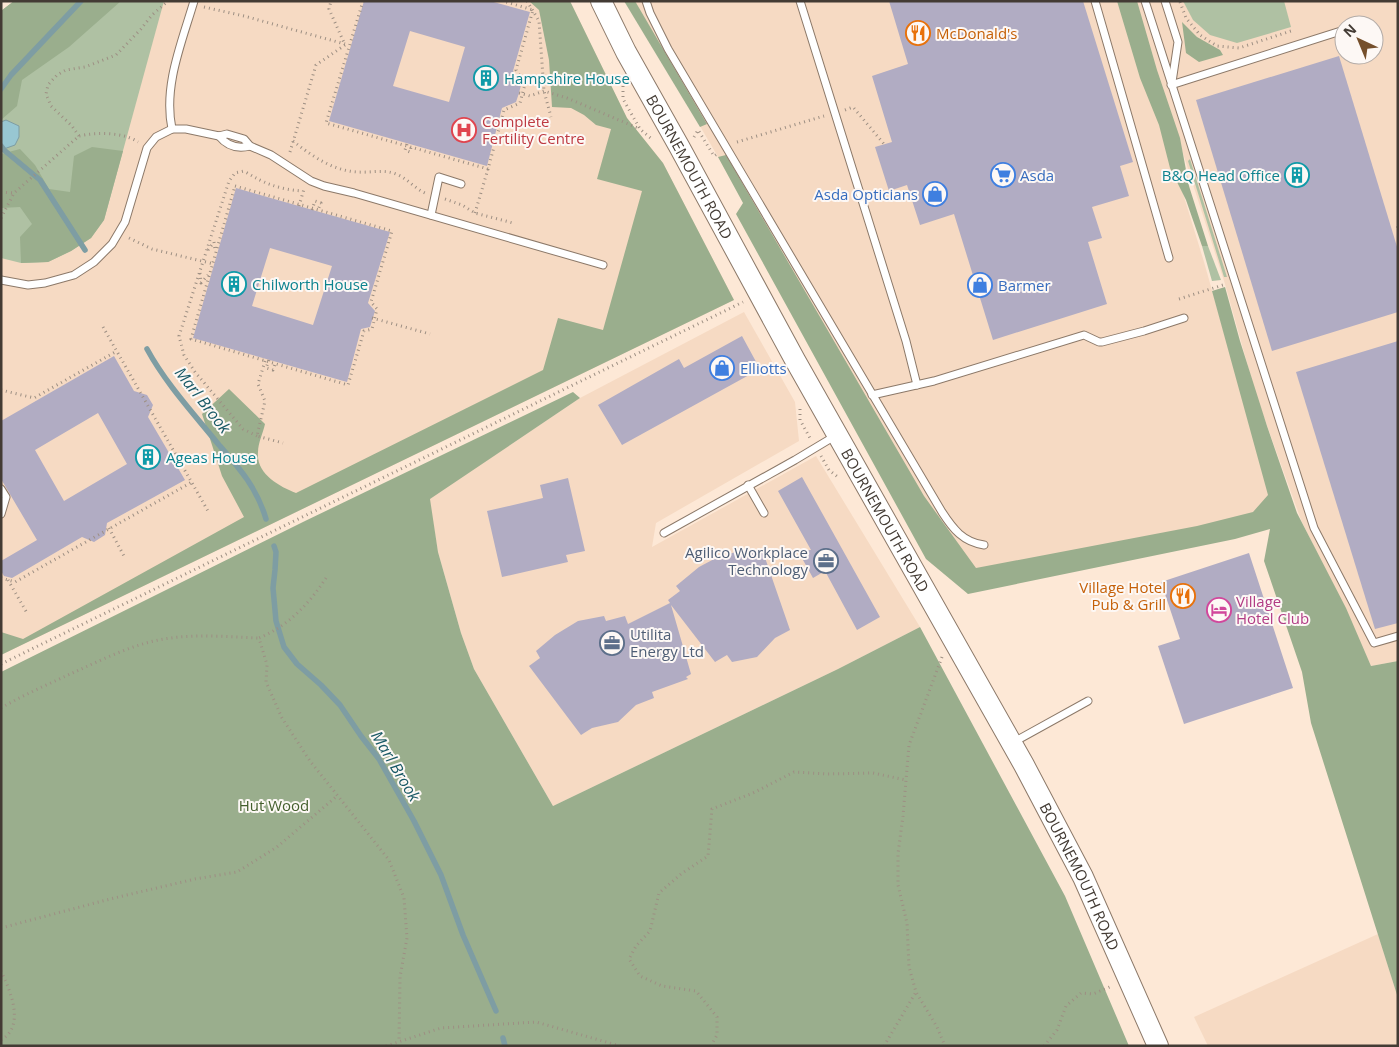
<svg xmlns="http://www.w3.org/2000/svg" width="1399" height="1047" font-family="'Open Sans',sans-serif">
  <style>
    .built { fill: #f6dac3; fill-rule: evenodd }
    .green { fill: #afc1a3 }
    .forest { fill: #9aae8d }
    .water { fill: #98c7d2; stroke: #7e9da3 }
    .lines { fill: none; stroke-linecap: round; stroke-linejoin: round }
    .stream { stroke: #7e9da3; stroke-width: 5.5 }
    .building { fill: #b1acc3; fill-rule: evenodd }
    .lane-casing { stroke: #8c7969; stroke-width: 9 }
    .secondary-casing { stroke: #8c7969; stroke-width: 22 }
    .path { stroke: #9d8f83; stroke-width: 3; stroke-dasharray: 1 4; stroke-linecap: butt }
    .lane { stroke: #fff; stroke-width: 7 }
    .secondary { stroke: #fff; stroke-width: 20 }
    .labels { text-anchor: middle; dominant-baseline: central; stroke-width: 4; stroke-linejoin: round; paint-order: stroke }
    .food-label { font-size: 15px; fill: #c56008; stroke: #fdf8f5; text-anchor: start }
    .culture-label { font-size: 15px; fill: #0d838f; stroke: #fdf8f5; text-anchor: start }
    .health-label { font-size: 15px; fill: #be3a42; stroke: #fdf8f5; text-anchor: start }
    .street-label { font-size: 15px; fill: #433b34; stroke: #fdf8f5 }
    .shop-label { font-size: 15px; fill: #366cbe; stroke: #fdf8f5; text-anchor: start }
    .service-label { font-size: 15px; fill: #4e5e75; stroke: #fdf8f5; text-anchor: end }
    .hotel-label { font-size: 15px; fill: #b23c85; stroke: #fdf8f5; text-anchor: start }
    .park-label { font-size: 15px; fill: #445f2d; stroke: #fdf8f5 }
    .water-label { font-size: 16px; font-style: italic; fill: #195966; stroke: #fdf8f5 }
  </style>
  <rect width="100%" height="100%" fill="#fde8d6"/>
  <g class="built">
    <polygon points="14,1 570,1 627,118 663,163 734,300 1,655 1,11"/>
    <polygon points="627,1 1124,1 1204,262 1278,524 959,575 847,378"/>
    <path d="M1134 1H1398V661L1371 666 1301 520 1256 395 1225 284ZM1344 25H1374V55H1344Z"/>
    <polygon points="744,312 795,402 799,441 656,523 652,547 816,456 920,627 838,669 553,806 474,669 461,633 438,552 429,499 580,398"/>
    <polygon points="1378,934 1398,998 1398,1046 1208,1046 1194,1017"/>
  </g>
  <g class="green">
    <polygon points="14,1 164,1 104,220 91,238 71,251 48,262 21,263 1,258 1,11"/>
    <polygon points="1183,1 1284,1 1291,27 1237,43 1210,35 1193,20"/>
    <polygon points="1190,159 1227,277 1224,277 1188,161"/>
    <polygon points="1202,246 1208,246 1221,280 1212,281"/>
  </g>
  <g class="forest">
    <polygon points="14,1 121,1 69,47 22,80 17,106 1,120 1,11"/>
    <path d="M529 1H570L627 118 663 163 734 300 1 655V632L23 639 244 517 222 476 202 414 229 389 265 424C263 433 258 443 258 452 256 474 279 486 296 493L543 370 558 318 603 330 642 191 597 179 611 129 596 125 584 115 571 108 552 107 549 60 539 10Z"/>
    <polygon points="624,1 635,1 707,124 700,127"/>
    <polygon points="1117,1 1137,1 1157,70 1180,138 1189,186 1208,246 1202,246 1186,200 1170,168 1159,125 1140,78"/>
    <polygon points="1182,22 1197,37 1220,50 1223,55 1199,62 1186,53"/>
    <polygon points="92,147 123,151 104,220 91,238 71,251 48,262 21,263 20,237 32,224 20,207 1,208 1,154 20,149 35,165 49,189 70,192 74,156"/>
    <polygon points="726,155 924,496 976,568 1197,526 1253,512 1268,495 1212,291 1225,287 1240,341 1267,426 1297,513 1346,608 1371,666 1398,661 1398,998 1311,723 1302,672 1264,561 1270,529 1235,539 968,594 926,559 736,214 743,203 718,157"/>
    <polygon points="573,392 580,398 430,499 438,552 461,633 474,669 553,806 838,669 920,627 1065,896 1129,1046 1,1046 1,672 305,521"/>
  </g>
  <polygon class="water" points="6,120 19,126 19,137 15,145 1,150 1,122"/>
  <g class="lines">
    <g class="stream">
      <polyline points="1,89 11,75 81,1"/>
      <polyline points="1,146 4,150 40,180 85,250"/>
      <path d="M147 349C166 384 194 414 219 445 240 469 257 488 266 519"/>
      <polyline points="274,546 276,552 275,570 273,588 276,621 284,647 297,664 321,685 340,705 361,736 379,759 414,821 441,875 463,935 496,1011"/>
      <polyline points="503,1038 505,1046"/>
    </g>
  </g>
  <g class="building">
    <path d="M364 1H490L530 12 513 71 521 85 519 93 516 102 502 108 487 166 329 121ZM410 31 465 47 449 102 393 86Z"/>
    <polygon points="889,1 1083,1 1133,162 1120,166 1129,196 1092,207 1102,238 1088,242 1107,304 993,340 954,214 920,225 907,185 889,191 875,147 892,142 872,76 908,64"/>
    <polygon points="1339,56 1398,250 1398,312 1272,351 1196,100"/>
    <path d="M236 188 390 232 368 303 375 311 370 327 361 329 347 382 193 338ZM270 248 332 266 313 325 252 306Z"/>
    <polygon points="742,336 760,369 622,445 598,405 679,359 684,368"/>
    <polygon points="1398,341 1398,623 1375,629 1296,372"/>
    <path d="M114 356 134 391 147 395 153 405 148 417 185 480 107 523 105 535 94 542 82 537 12 578 4 576 1 571V561L37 540 1 479V421ZM98 413 127 464 64 501 35 450Z"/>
    <polygon points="802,477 880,617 857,630 825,571 813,578 798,551 811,550 778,491"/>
    <polygon points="568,478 585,551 566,555 568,562 502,577 487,511 543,498 540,485"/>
    <polygon points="762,549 790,630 775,638 757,657 732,662 727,655 715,662 671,605 691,674 686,677 688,679 652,692 654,698 636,705 618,722 592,728 581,735 529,666 540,658 536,651 555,635 578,621 604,616 606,621 625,616 628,624 670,603 668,600 680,591 676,586 699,567 716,558 742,550 744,556"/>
    <polygon points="1249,553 1293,688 1184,724 1158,646 1180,639 1161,582"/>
  </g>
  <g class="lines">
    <defs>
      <g id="lane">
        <path d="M646 1 650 13 668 49 942 512C953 529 963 542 984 545"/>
        <polyline points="800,1 906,341 917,385"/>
        <polyline points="1095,1 1169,258"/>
        <polyline points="1145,1 1314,528 1374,643 1398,636"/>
        <polyline points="1165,1 1178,42 1172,82"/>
        <polyline points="1171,85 1344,30"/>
        <path d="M172 129C163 86 182 42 194 1"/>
        <path d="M219 136C227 146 238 149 250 146"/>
        <polyline points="431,215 439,177 461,184"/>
        <polyline points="1,280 28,285 45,283 74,275 94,262 112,244 125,222 147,148 156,137 172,129 186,129 219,136 227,134 244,139 250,146 271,155 311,181 324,186 354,193 603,265"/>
        <polyline points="872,395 934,381 1084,335 1099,342 1102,342 1144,331 1184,318"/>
        <polyline points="748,485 764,513"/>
        <polyline points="1,489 6,497 1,514"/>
        <polyline points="664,533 795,460 835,436"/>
        <polyline points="1012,743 1088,701"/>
      </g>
      <g id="secondary">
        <path id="s1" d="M601 1 626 52 680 148 795 360 1024 765 1083 877 1158 1046"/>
      </g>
    </defs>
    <use href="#lane" class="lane-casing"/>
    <use href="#secondary" class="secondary-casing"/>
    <g class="path">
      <polyline points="363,1 326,123 488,169 504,110 520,103 525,84 516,70 533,10 503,1"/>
      <polyline points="527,1 539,21 544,91 551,117"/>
      <polyline points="1180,2 1186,18 1200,35 1217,46 1239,48 1294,30"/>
      <polyline points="204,7 244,16 345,44"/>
      <polyline points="623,86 623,99 640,129 653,140"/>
      <polyline points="519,93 530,96 544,91 567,98 640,129"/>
      <polyline points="845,110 853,107 884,144"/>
      <polyline points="79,136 72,126 51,106 46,94 48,85 57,75 66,70 85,67 116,55 141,29 152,15 168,1"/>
      <polyline points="694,137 698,130 714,156 717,154"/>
      <path d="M293 141C312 156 333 171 358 172 370 173 384 169 396 174 407 178 414 188 425 193"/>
      <polyline points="737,142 824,116"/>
      <polyline points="407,144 405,150 410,152 411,147"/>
      <polyline points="290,152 316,65 345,45 329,9 331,1"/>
      <polygon points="235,186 392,231 371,302 377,309 372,329 364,331 348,385 191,339"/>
      <polyline points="1,192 14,193"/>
      <polyline points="445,199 462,205 475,213 513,223"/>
      <polyline points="299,206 304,189"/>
      <polyline points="312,210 315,201 321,203 318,210"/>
      <polyline points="475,213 488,169"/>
      <path d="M1 218 14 193 79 136C96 132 123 132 138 142"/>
      <polyline points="1397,228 1398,227"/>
      <polyline points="129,238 152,249 214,264"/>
      <polyline points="208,250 214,242 215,250"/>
      <polyline points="200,273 201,283 208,275"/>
      <polyline points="1179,299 1223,285"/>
      <polyline points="372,318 430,334"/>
      <polyline points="103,327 208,511"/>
      <polyline points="269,360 266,368 273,370 275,364"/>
      <polyline points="265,361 258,384 265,401 257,436 283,443"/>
      <polyline points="1,390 34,398 117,351"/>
      <polyline points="800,409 800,420 810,438"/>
      <path d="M257 436 243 429 195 372 184 355 179 336 229 181 235 173 244 171C265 184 278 189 302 191"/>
      <polyline points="821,456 829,470 839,478"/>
      <polyline points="109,528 125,558"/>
      <polyline points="1,578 15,582 192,482"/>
      <path d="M326 578C309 604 288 626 259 638L267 665 266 682 282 718 310 761 389 860 404 898 407 938 400 977 399 1042"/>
      <polyline points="8,580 27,613"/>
      <polyline points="942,657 909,745 903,816 898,854 898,885 907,923 909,967 916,992 937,1027 945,1046"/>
      <polyline points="1,664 743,302"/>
      <path d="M1 708C23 695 47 685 70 674 102 660 136 642 171 638 200 634 230 637 259 638"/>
      <polyline points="1,928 110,899 195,879 237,872 277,847 337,796"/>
      <path d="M1 971C10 990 26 1026 1 1040"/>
      <polyline points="386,1046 441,1028 536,1022 620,1046"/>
      <polyline points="711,1046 717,1035 717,1017 696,991 662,986 640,976 629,959 636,946 650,931 659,893 681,874 708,856 712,809 753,793 794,772 827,774 873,773 906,780"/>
      <polyline points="884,1046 916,992"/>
      <polyline points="1044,1046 1057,1030 1066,1006 1081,993 1093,994 1112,986"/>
    </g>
    <use href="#lane" class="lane"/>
    <use href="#secondary" class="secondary"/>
  </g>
  <defs>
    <symbol id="restaurant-ring" viewBox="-11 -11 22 22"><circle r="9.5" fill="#fdf8f5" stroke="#e8710a" stroke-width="1.5"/><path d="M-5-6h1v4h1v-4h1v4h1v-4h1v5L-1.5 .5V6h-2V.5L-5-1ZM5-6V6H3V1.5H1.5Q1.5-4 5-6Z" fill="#e8710a"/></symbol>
    <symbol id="building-ring" viewBox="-11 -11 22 22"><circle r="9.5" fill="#fdf8f5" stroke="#0f9aa8" stroke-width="1.5"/><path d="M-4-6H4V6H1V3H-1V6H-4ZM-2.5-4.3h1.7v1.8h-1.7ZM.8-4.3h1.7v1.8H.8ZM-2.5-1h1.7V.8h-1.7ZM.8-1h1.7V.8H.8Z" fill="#0f9aa8"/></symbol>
    <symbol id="hospital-ring" viewBox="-11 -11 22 22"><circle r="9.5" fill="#fdf8f5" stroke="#e0444e" stroke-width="1.5"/><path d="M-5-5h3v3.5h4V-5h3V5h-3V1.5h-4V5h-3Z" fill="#e0444e"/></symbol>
    <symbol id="supermarket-ring" viewBox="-11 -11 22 22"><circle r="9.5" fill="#fdf8f5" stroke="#3f7fe0" stroke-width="1.5"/><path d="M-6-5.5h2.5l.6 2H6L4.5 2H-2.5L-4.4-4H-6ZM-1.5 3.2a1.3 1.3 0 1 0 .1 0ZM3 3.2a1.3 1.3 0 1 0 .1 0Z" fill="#3f7fe0"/></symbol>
    <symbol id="shop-ring" viewBox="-11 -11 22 22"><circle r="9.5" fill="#fdf8f5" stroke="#3f7fe0" stroke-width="1.5"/><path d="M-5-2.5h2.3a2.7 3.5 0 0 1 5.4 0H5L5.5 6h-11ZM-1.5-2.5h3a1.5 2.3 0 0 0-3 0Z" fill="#3f7fe0"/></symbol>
    <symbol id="office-ring" viewBox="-11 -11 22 22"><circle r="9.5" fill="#fdf8f5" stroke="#5c6f8a" stroke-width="1.5"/><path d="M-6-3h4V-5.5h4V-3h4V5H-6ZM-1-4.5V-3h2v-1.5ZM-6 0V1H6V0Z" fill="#5c6f8a"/></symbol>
    <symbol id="hotel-ring" viewBox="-11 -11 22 22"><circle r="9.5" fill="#fdf8f5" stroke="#d1479c" stroke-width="1.5"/><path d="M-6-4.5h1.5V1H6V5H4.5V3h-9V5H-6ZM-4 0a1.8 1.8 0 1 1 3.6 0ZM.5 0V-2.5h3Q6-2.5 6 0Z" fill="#d1479c"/></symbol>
  </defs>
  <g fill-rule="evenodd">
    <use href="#restaurant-ring" x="904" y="19" width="28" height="28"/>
    <use href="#building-ring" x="472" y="64" width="28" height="28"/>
    <use href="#hospital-ring" x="450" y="116" width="28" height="28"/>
    <use href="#supermarket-ring" x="989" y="161" width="28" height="28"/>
    <use href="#building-ring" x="1283" y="161" width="28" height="28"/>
    <use href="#shop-ring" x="921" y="180" width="28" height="28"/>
    <use href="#building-ring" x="220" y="270" width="28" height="28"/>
    <use href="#shop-ring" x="966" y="271" width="28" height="28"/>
    <use href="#shop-ring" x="708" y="354" width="28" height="28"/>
    <use href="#building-ring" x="134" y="443" width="28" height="28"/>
    <use href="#office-ring" x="812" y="547" width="28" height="28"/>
    <use href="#restaurant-ring" x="1169" y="582" width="28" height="28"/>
    <use href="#hotel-ring" x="1205" y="596" width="28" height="28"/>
    <use href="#office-ring" x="598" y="629" width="28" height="28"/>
  </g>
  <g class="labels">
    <g class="food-label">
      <text x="936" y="33">McDonald's</text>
      <text x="1166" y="587" text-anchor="end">Village Hotel<tspan x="1166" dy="17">Pub &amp; Grill</tspan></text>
    </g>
    <g class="culture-label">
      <text x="504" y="78">Hampshire House</text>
      <text x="1280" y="175" text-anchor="end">B&amp;Q Head Office</text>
      <text x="252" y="284">Chilworth House</text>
      <text x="166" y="457">Ageas House</text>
    </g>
    <g class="health-label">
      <text x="482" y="121">Complete<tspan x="482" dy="17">Fertility Centre</tspan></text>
    </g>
    <g class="street-label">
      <text stroke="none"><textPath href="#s1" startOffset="188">BOURNEMOUTH ROAD</textPath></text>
      <text stroke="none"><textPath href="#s1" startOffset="592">BOURNEMOUTH ROAD</textPath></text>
      <text stroke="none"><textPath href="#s1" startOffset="998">BOURNEMOUTH ROAD</textPath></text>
    </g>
    <g class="shop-label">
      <text x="1020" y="175">Asda</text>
      <text x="918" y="194" text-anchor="end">Asda Opticians</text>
      <text x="998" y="285">Barmer</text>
      <text x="740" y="368">Elliotts</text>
    </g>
    <g class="service-label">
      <text x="808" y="552">Agilico Workplace<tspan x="808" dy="17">Technology</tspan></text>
      <text x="630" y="634" text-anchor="start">Utilita<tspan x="630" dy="17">Energy Ltd</tspan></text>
    </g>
    <g class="hotel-label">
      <text x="1236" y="601">Village<tspan x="1236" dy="17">Hotel Club</tspan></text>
    </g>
    <g class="park-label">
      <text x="274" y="805">Hut Wood</text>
    </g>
    <g class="water-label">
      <text transform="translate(203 400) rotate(52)">Marl Brook</text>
      <text transform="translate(396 766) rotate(59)">Marl Brook</text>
    </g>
  </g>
  <rect width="1399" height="1047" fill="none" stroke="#433b34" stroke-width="5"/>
  <g transform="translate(1359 40) rotate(316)"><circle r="24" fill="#fdf8f5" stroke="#b3aca8"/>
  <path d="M0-4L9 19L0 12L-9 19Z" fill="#754f2b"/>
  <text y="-8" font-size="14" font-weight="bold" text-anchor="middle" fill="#433b34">N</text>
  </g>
</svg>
